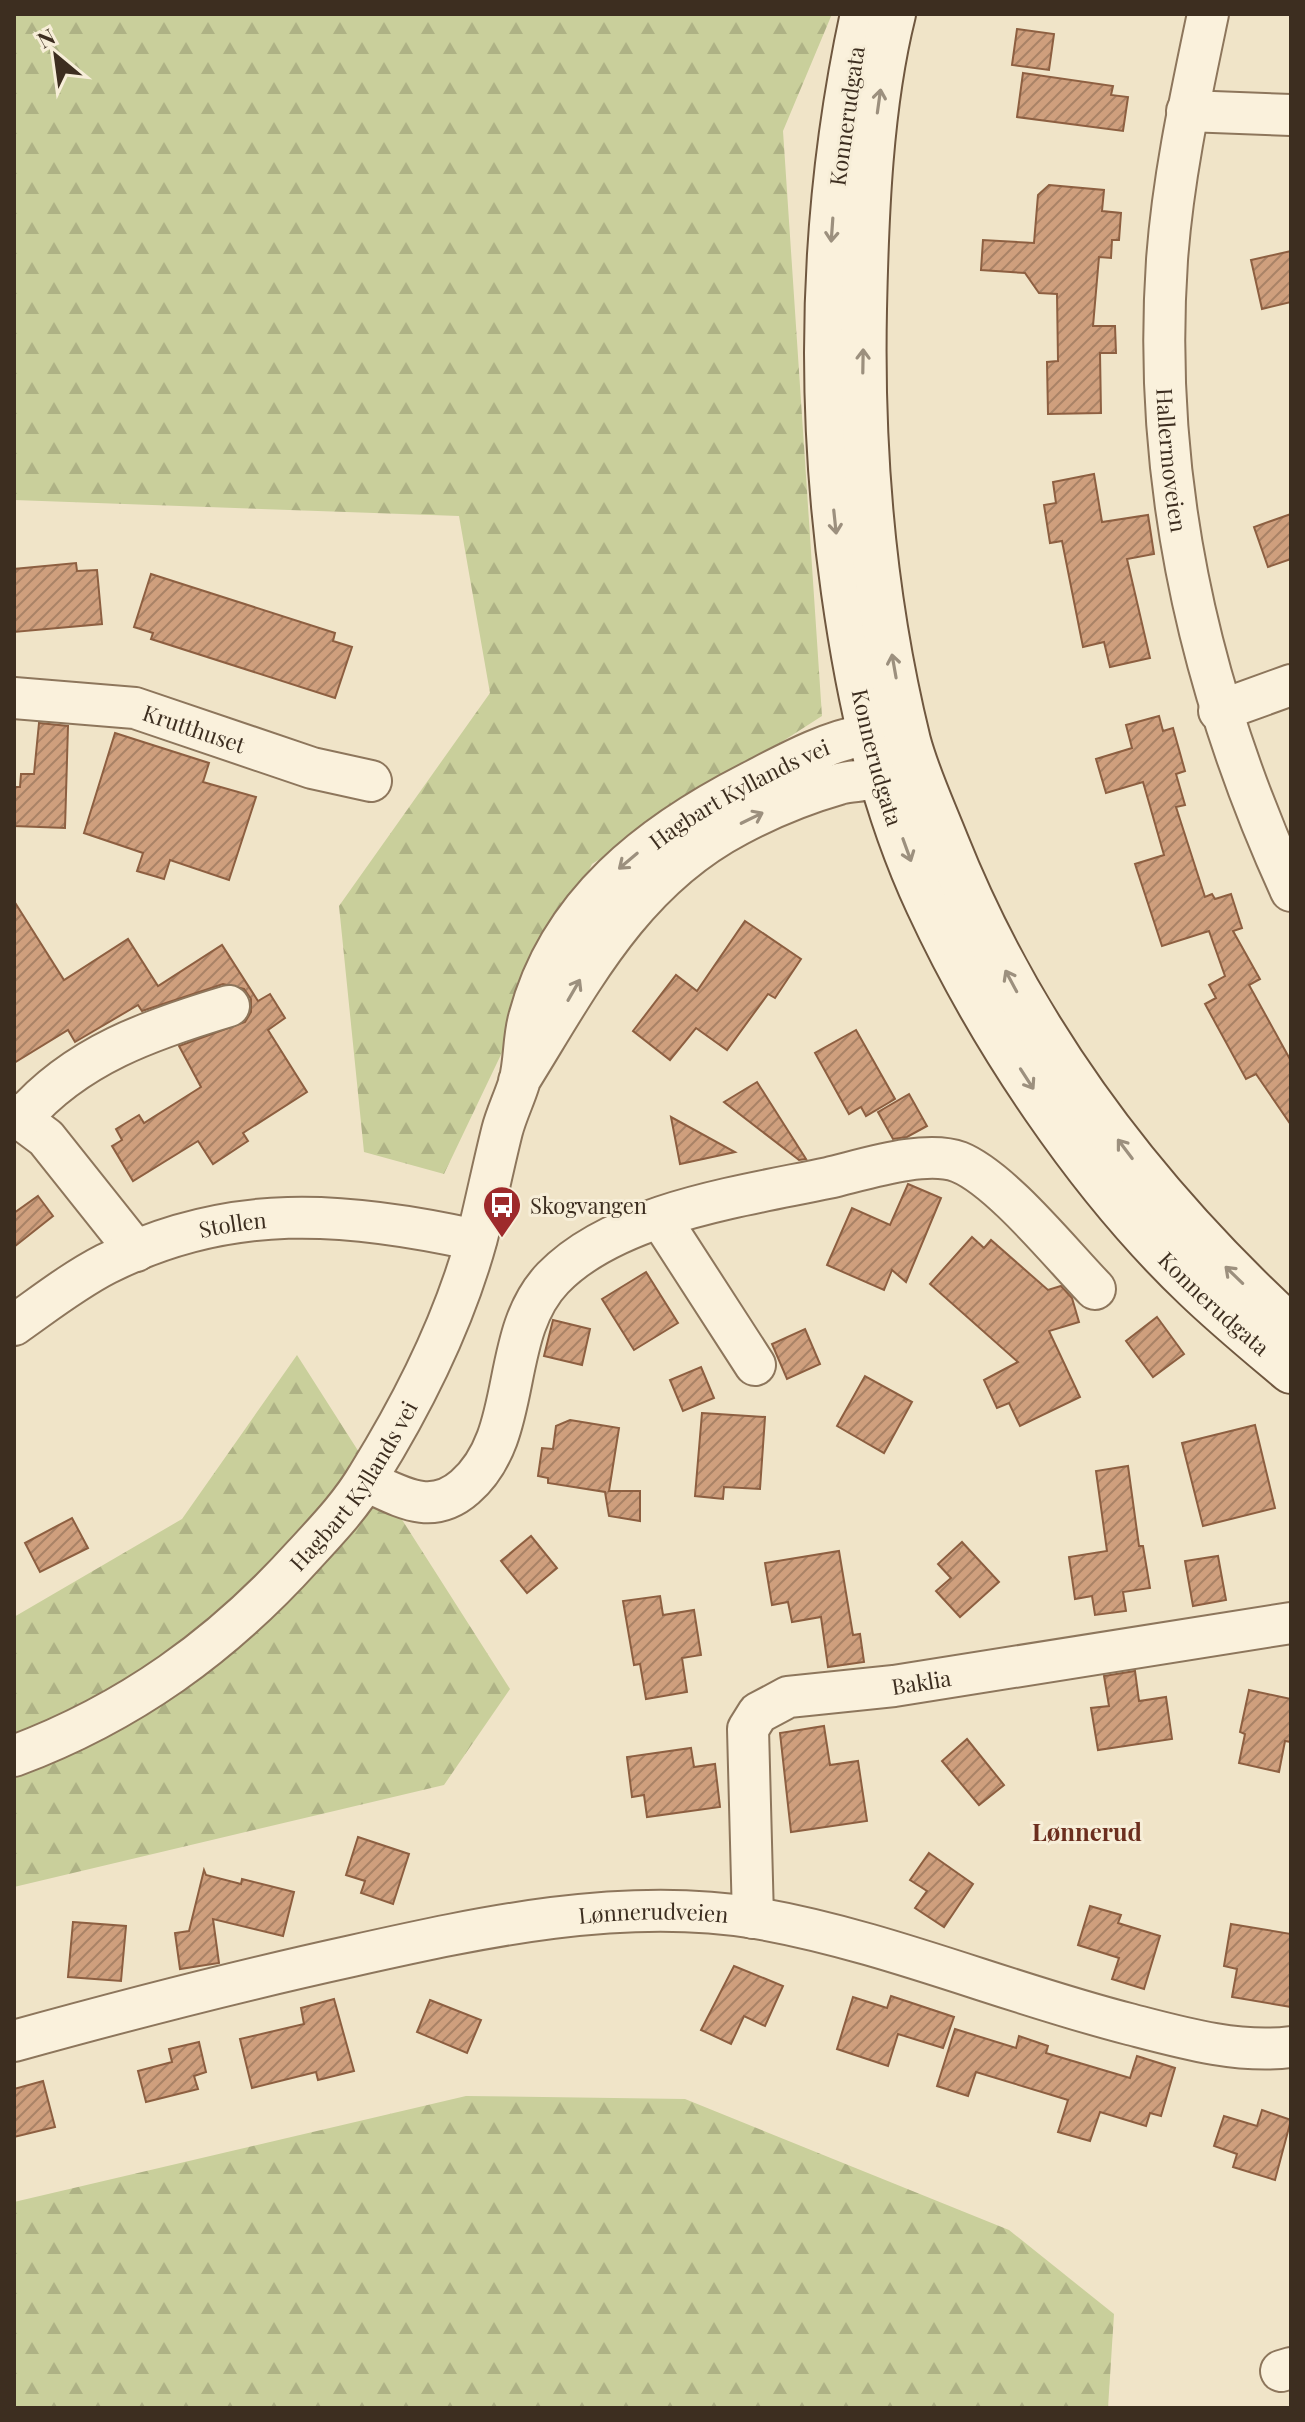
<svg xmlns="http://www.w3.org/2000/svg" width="1305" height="2422" font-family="'Playfair Display',serif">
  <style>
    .forest { fill: url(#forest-firs) }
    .building { fill: url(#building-hatch); stroke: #8d5f41; stroke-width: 2 }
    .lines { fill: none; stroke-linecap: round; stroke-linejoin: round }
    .street-casing { stroke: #8d765c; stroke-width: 44 }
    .secondary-casing { stroke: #6f573f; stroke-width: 48 }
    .street { stroke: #faf1dc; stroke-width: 40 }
    .secondary { stroke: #faf1dc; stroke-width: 44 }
    .oneway { stroke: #9c907e }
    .labels { text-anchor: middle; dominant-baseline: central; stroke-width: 6; stroke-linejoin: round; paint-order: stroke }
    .street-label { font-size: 22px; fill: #3d2e20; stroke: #f7eed8 }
    .poi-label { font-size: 22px; fill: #3d2e20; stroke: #f7eed8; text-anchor: start }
    .neighbourhood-label { font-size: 24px; font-weight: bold; fill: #6b2e1e; stroke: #f7eed8 }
  </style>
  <defs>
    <pattern id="forest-firs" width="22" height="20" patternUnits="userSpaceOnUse" patternTransform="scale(2)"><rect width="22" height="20" fill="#c9cf9b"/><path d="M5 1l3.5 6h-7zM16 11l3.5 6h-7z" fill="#aeb285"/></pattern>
    <pattern id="building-hatch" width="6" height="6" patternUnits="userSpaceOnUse" patternTransform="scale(2)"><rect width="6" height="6" fill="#cf9f7d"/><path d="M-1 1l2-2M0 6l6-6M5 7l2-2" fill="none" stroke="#a98266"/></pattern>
  </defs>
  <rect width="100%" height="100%" fill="#f0e4c8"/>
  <g class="forest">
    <polygon points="14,14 832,14 783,131 822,716 592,864 444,1174 364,1152 339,906 490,693 459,516 14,500"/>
    <polygon points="297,1355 510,1689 444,1785 14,1887 14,1617 182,1519"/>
    <polygon points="466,2096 685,2099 1009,2230 1114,2314 1108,2408 14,2408 14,2202"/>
  </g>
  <g class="building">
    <polygon points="1017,29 1054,34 1049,70 1012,65"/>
    <polygon points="1023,73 1113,86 1111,95 1128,97 1123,131 1017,117"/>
    <polygon points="1049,185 1104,190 1102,211 1121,213 1119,240 1112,240 1111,258 1099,257 1093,326 1115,326 1116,353 1100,353 1101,413 1048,414 1047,362 1058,361 1057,294 1039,293 1025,273 981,270 983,240 1034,243 1038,195"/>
    <polygon points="1291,251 1291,302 1262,309 1251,260"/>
    <polygon points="1094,474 1102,522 1148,515 1154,554 1127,559 1150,658 1110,667 1104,642 1083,647 1062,541 1050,543 1044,505 1056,503 1053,482"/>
    <polygon points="1291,514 1291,559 1268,567 1254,527"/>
    <polygon points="76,563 77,571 97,570 102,624 14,632 14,569"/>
    <polygon points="151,574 335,633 333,641 352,647 335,698 151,639 153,633 134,627"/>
    <polygon points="1159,716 1163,731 1173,728 1185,771 1176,774 1185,805 1176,807 1205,897 1212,894 1215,899 1231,894 1242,928 1233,931 1260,979 1249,985 1291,1061 1291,1125 1256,1074 1246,1079 1205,1004 1216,998 1209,985 1225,976 1209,931 1162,946 1135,864 1164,855 1143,782 1106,793 1096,759 1132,748 1126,725"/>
    <polygon points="39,723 68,726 65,828 14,826 14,787 20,787 21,774 34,774"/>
    <polygon points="115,733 209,763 203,782 256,797 229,880 170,860 164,879 137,871 143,853 84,833"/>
    <polygon points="14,901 64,980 128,939 158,986 222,945 258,1001 270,994 285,1018 268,1030 307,1092 243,1133 248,1141 213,1164 198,1141 133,1181 112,1146 122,1140 116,1129 139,1115 144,1123 201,1087 179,1046 245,1022 251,1012 251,999 244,989 223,984 142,1011 138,1005 75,1042 68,1030 14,1063"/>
    <polygon points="745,921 801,959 775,998 768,994 727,1050 696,1028 670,1060 633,1031 676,975 697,991"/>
    <polygon points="856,1030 895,1099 866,1116 861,1107 849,1114 815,1053"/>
    <polygon points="757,1082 806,1159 799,1160 724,1102"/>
    <polygon points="909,1094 927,1126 907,1137 893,1139 878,1112"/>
    <polygon points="671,1117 735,1152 680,1164"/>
    <polygon points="908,1184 941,1198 906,1282 892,1270 884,1290 827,1265 852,1208 890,1225"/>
    <polygon points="38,1196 53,1216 14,1247 14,1213"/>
    <polygon points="972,1237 984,1248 991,1240 1048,1290 1061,1286 1072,1298 1079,1322 1049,1331 1080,1397 1020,1426 1009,1403 997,1408 984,1380 1018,1362 930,1284"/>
    <polygon points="646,1272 678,1323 634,1350 602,1299"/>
    <polygon points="1157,1317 1184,1354 1153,1377 1126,1341"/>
    <polygon points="553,1320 590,1329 582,1365 544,1356"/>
    <polygon points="805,1329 820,1364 787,1379 772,1344"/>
    <polygon points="701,1367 714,1398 683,1411 670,1380"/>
    <polygon points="865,1376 912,1402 884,1453 837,1426"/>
    <polygon points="702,1413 765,1417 760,1489 724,1487 723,1499 695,1496"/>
    <polygon points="570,1420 619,1428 609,1491 640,1491 640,1521 609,1516 605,1492 548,1483 548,1478 538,1476 542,1448 553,1449 556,1426"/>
    <polygon points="1255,1425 1275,1508 1203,1526 1182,1443"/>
    <polygon points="1128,1466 1139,1546 1143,1546 1150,1588 1123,1592 1126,1611 1095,1615 1092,1596 1075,1599 1069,1557 1107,1551 1096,1471"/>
    <polygon points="72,1518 88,1548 40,1572 25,1543"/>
    <polygon points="531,1536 557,1568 527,1593 501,1561"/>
    <polygon points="962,1542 999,1582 960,1617 936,1591 951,1578 938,1564"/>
    <polygon points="839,1551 853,1635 860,1634 864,1662 828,1667 821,1617 792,1622 788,1602 772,1605 765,1563"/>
    <polygon points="1218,1556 1226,1600 1193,1606 1185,1561"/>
    <polygon points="660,1596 663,1615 694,1610 701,1655 682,1658 687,1692 646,1699 640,1664 634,1665 623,1601"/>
    <polygon points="1135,1671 1139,1701 1166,1697 1172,1739 1098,1750 1091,1708 1109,1706 1104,1676"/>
    <polygon points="1249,1690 1291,1699 1291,1742 1285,1741 1279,1772 1239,1763 1245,1734 1240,1732"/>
    <polygon points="824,1726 830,1765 858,1761 867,1821 791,1832 780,1733"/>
    <polygon points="967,1739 1004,1785 979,1805 942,1761"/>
    <polygon points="691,1748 694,1767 715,1764 720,1807 647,1817 644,1795 632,1797 627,1757"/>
    <polygon points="358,1837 409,1854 393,1904 361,1893 365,1881 346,1875"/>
    <polygon points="929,1853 973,1884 944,1927 915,1908 927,1891 910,1880"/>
    <polygon points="204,1870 206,1875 241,1884 242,1879 294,1892 283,1936 213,1919 219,1963 180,1969 175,1933 189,1931"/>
    <polygon points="1090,1906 1121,1915 1118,1923 1160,1936 1144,1989 1112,1979 1119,1958 1078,1945"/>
    <polygon points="73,1922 126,1926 121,1981 68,1977"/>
    <polygon points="1231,1924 1291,1934 1291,2007 1232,1997 1237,1969 1224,1966"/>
    <polygon points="734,1966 783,1986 765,2026 744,2016 731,2044 701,2030"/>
    <polygon points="891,1996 954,2017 943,2048 898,2034 888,2066 837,2049 853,1997 887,2008"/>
    <polygon points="334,1999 354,2071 318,2080 316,2072 252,2088 240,2039 304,2024 301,2008"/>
    <polygon points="430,2000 481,2020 467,2053 417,2032"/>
    <polygon points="955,2029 1016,2048 1019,2036 1048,2046 1046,2053 1130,2078 1137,2056 1175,2068 1161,2116 1150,2113 1146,2126 1100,2112 1090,2141 1058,2132 1068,2100 976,2072 968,2096 937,2086"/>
    <polygon points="199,2042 206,2072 194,2076 198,2089 146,2102 138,2071 172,2062 169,2049"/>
    <polygon points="43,2081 55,2127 14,2137 14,2089"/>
    <polygon points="1262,2110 1291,2120 1275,2180 1233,2167 1237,2154 1214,2146 1224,2116 1257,2126"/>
  </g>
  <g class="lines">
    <defs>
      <g id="street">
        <path id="s1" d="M1208 14C1191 95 1173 177 1167 260 1152 479 1200 692 1291 891"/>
        <polyline points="1187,111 1291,115"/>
        <path id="s2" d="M14 698 135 708 312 768 371 781"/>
        <polyline points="1219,711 1291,685"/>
        <polyline points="14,1114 46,1138 136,1251"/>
        <path d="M22 1118C76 1055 152 1029 229 1006"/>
        <polyline points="660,1218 755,1365"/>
        <path id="s3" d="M14 1325C44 1304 73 1281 106 1264 229 1202 345 1211 476 1240"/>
        <path d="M366 1481C400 1496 431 1517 465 1487 525 1435 498 1335 553 1278 616 1213 743 1196 828 1178 863 1170 925 1149 959 1162 1001 1179 1061 1254 1095 1289"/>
        <path id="s4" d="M14 1756C129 1713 222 1646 304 1555 327 1530 351 1505 368 1476 414 1402 454 1322 477 1238 486 1202 493 1167 502 1131 506 1115 514 1099 519 1083 525 1062 523 1039 529 1018 559 903 651 833 751 782 786 764 827 741 866 735 879 734 896 740 909 743 900 753 891 768 881 775 871 782 851 780 839 784 804 794 770 808 738 825 631 881 580 983 519 1081"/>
        <path id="s5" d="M753 1918 748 1729 758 1713 788 1697 894 1686 1291 1623"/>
        <path id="s6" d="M14 2041C126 2010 238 1981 352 1956 482 1927 623 1896 756 1918 883 1940 1004 1992 1129 2024 1179 2037 1238 2054 1291 2047"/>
        <polyline points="1281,2371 1291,2368"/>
      </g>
      <g id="secondary">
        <path id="s7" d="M863 14C822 204 817 400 844 592 859 699 882 805 928 904 990 1038 1088 1185 1195 1287 1225 1316 1259 1344 1291 1371"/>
        <path d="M893 14C870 106 866 214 864 309 861 454 873 599 908 741 917 775 933 809 946 842 1021 1030 1143 1192 1291 1328"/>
      </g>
    </defs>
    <use href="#street" class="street-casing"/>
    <use href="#secondary" class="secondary-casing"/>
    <use href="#street" class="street"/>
    <use href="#secondary" class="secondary"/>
  </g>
  <defs><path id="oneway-shaft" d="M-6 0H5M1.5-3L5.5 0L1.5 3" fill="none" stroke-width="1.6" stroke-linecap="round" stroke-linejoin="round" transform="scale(2)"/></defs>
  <g class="oneway">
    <use href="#oneway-shaft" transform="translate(879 101) rotate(-82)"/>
    <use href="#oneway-shaft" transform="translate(832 230) rotate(94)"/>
    <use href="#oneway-shaft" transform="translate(863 361) rotate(-89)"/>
    <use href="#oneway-shaft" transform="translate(835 522) rotate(84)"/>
    <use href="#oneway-shaft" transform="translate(894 666) rotate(-100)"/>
    <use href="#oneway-shaft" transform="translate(752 818) rotate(-26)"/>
    <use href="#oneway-shaft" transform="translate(907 850) rotate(70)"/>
    <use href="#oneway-shaft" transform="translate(628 861) rotate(140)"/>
    <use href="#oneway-shaft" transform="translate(1011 981) rotate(-118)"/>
    <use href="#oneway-shaft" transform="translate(574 990) rotate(-60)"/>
    <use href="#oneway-shaft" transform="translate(1027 1079) rotate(57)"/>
    <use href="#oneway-shaft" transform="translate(1125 1149) rotate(-127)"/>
    <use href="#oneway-shaft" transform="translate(1234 1275) rotate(-136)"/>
  </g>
  <defs>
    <symbol id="bus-pin" viewBox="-11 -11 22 30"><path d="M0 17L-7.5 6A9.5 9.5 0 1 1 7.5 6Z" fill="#9e2a2b" stroke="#f7eed8"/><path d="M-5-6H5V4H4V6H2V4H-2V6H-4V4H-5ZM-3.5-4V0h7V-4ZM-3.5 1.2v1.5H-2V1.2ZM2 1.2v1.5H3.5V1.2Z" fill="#fff"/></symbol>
  </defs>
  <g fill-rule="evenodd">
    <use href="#bus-pin" x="480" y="1183" width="44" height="60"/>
  </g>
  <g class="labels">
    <g class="street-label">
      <text transform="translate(846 116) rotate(-82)">Konnerudgata</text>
      <text stroke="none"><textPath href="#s1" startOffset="450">Hallermoveien</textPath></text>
      <text stroke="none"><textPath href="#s2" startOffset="184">Krutthuset</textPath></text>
      <text stroke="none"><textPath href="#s7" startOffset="750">Konnerudgata</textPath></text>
      <text stroke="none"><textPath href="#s4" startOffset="1266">Hagbart Kyllands vei</textPath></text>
      <text stroke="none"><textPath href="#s3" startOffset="244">Stollen</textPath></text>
      <text stroke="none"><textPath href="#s7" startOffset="1400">Konnerudgata</textPath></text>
      <text stroke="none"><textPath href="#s4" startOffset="442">Hagbart Kyllands vei</textPath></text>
      <text stroke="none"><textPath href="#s5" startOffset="376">Baklia</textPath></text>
      <text stroke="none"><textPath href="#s6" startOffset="654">Lønnerudveien</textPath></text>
    </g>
    <g class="poi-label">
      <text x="530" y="1205">Skogvangen</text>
    </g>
    <g class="neighbourhood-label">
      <text x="1087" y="1831">Lønnerud</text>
    </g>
  </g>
  <rect width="1305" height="2422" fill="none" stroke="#3d2e20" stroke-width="32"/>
  <g transform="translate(56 56) rotate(331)" stroke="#f7eed8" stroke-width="6" paint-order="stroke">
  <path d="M0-6L14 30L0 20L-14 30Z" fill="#3d2e20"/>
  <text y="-12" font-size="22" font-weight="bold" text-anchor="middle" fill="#3d2e20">N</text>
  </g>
</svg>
